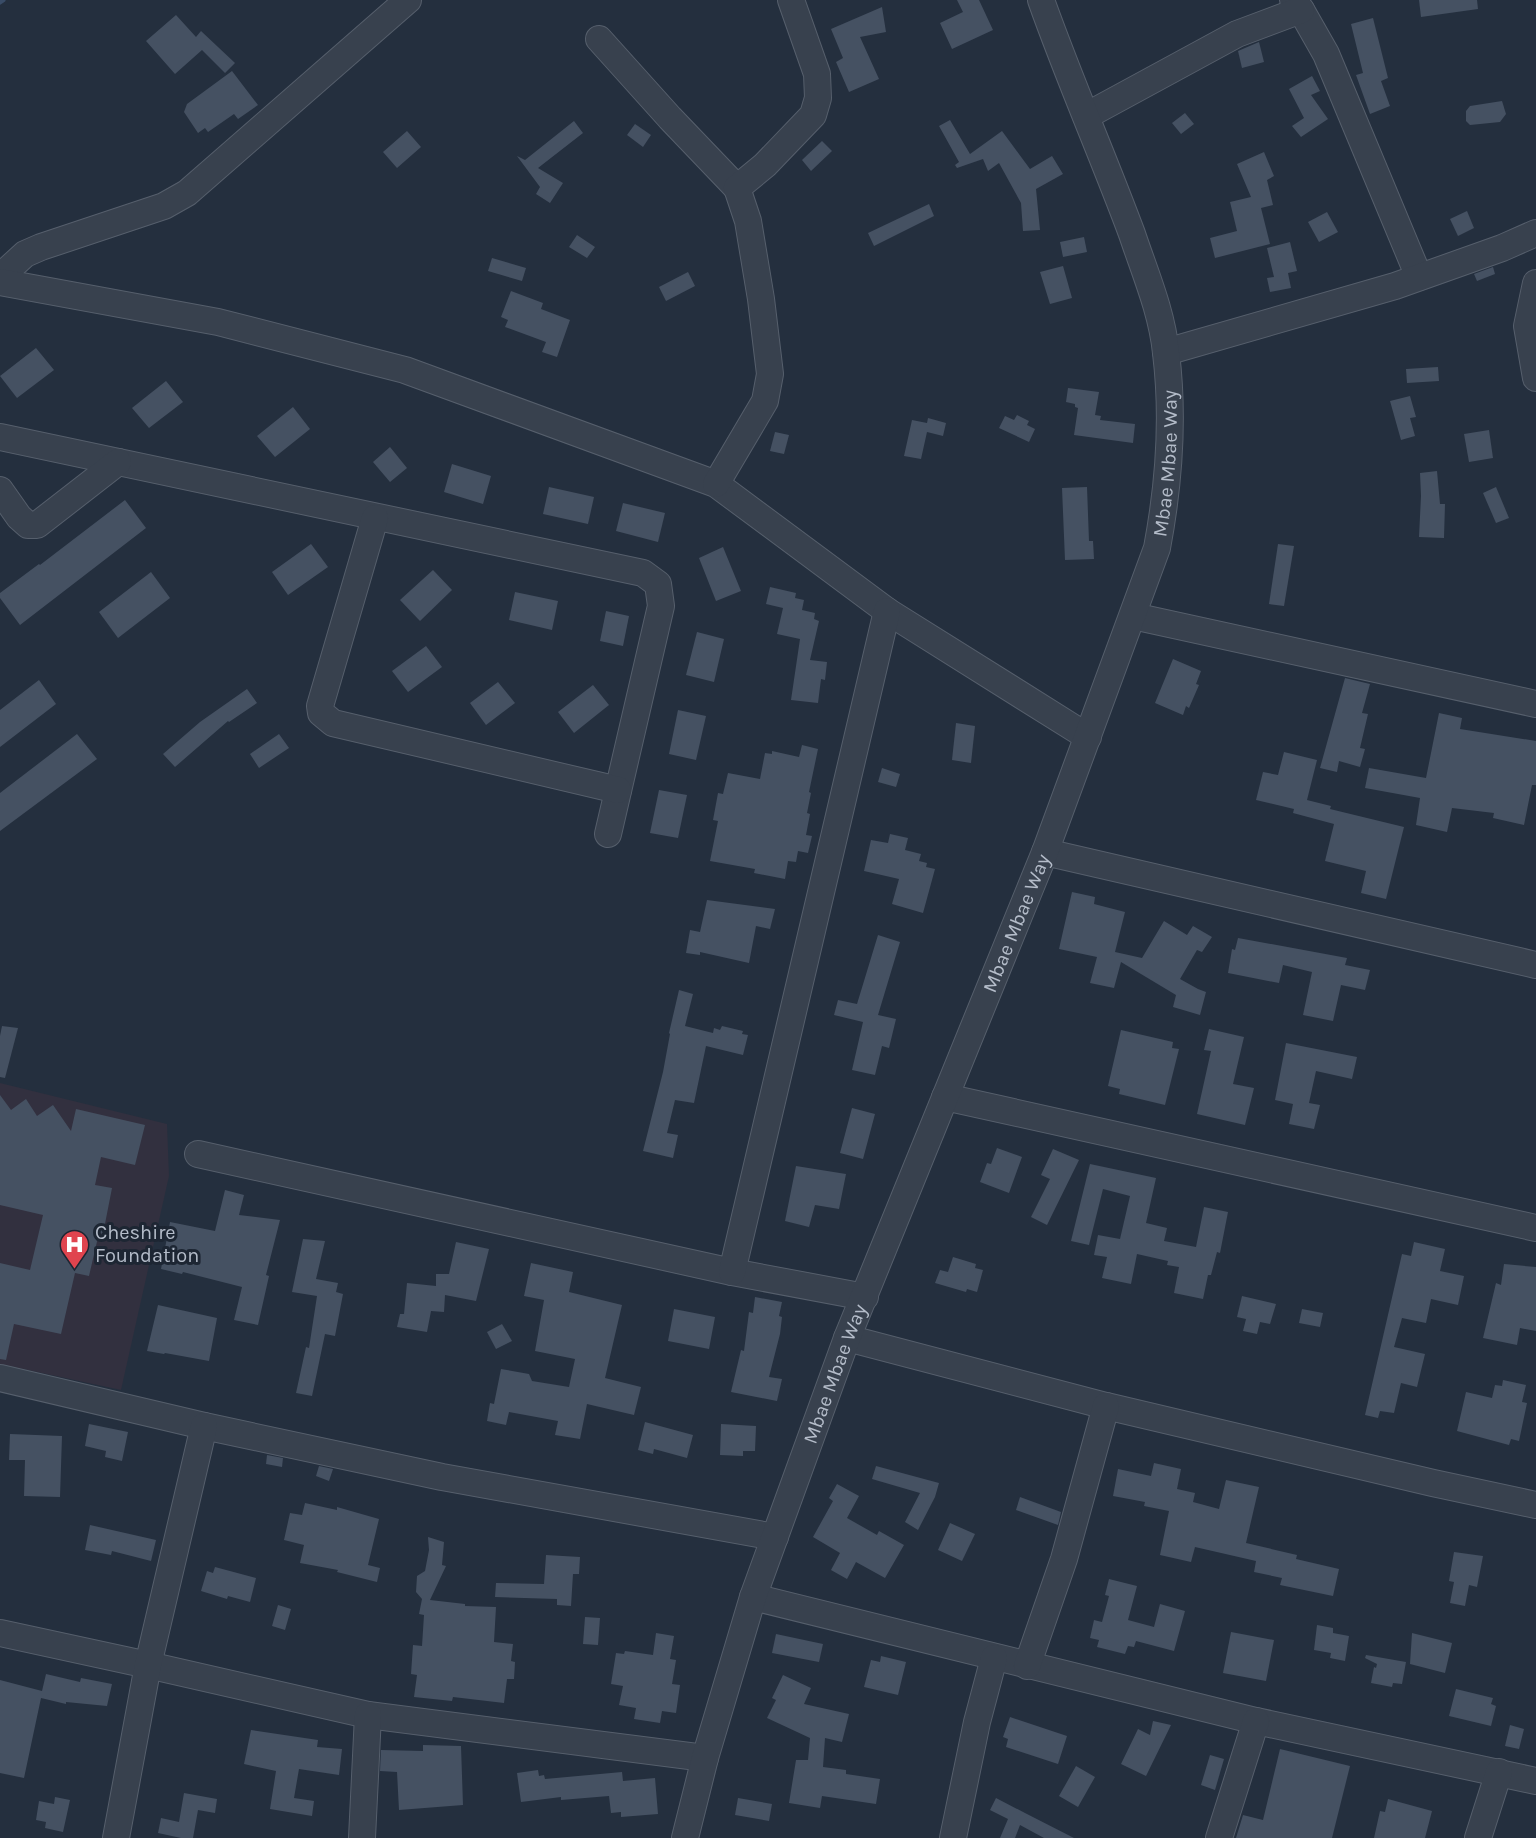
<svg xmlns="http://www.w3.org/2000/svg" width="1536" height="1838" font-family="Karla,sans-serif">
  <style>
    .medical { fill: #32303f }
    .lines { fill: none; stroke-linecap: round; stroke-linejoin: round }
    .stream { stroke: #394c67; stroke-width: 5 }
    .building { fill: #455162 }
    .minor-casing { stroke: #565f6c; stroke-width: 28 }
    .minor { stroke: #38414e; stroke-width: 26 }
    .labels { text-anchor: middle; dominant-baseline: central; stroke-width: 6; stroke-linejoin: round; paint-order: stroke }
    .street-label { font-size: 20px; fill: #b4bcc9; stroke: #1d2633 }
    .poi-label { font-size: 20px; fill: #b4bcc9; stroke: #1d2633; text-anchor: start }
  </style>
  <rect width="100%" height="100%" fill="#242f3e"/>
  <polygon class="medical" points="0,1083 167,1124 169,1176 121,1390 0,1364"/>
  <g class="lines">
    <polyline class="stream" points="0,2 3,0"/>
  </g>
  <g class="building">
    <polygon points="957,0 979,0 993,30 952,49 940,23 963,12"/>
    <polygon points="1419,0 1477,0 1478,9 1421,17"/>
    <polygon points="882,7 886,32 860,37 879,79 849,92 836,62 843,58 831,29"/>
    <polygon points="176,15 196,37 201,31 235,63 225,73 202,50 175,74 146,41"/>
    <polygon points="1373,18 1388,78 1381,81 1390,106 1370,114 1356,75 1363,73 1351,24"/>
    <polygon points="1259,42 1264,62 1242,68 1238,51"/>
    <polygon points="232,71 258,105 238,119 234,114 208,132 205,128 198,133 184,112 187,104"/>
    <polygon points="1312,76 1320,91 1311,95 1328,119 1301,137 1292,126 1304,118 1289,89"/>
    <polygon points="1502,101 1506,114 1500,122 1470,125 1466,121 1466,111 1470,106"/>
    <polygon points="1185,113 1194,124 1181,134 1172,123"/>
    <polygon points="950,120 970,154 1002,131 1030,169 1052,156 1063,174 1036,189 1040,230 1023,231 1021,203 999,163 988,171 983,159 957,168 955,165 959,162 939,126"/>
    <polygon points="574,121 583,133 538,168 563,183 550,203 536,194 540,187 517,156 525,160"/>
    <polygon points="635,124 651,135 643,147 627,135"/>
    <polygon points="407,131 421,147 397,168 383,152"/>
    <polygon points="822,141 832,151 811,171 802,160"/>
    <polygon points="1264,152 1274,176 1267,180 1273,205 1261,208 1270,244 1215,258 1210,238 1237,231 1230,202 1251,197 1237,164"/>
    <polygon points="929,204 934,216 874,246 868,233"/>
    <polygon points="1467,211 1474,228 1458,236 1450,219"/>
    <polygon points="1327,212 1338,232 1319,242 1308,222"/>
    <polygon points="577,235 595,247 587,258 569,247"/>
    <polygon points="1084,237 1087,252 1063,257 1060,242"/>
    <polygon points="1290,242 1297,271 1288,273 1291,288 1270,292 1267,278 1274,277 1267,248"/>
    <polygon points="492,258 526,268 522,281 488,271"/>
    <polygon points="1063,266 1072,298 1050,304 1040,272"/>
    <polygon points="1493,267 1495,274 1477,281 1474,274"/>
    <polygon points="688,272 695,286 666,301 659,287"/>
    <polygon points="511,291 543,303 541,309 570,320 557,357 542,352 546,342 505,327 508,320 501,317"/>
    <polygon points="36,348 54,370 17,398 0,376"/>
    <polygon points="1438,367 1439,381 1407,383 1406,369"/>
    <polygon points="166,381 183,402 149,428 132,408"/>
    <polygon points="1068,388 1099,392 1095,415 1101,416 1100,420 1135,424 1133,443 1074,435 1078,408 1075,407 1075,404 1066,402"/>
    <polygon points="1410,396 1416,417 1410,418 1415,436 1401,440 1390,401"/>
    <polygon points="293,407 310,429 275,457 257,436"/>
    <polygon points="1017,415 1029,421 1027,425 1035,429 1029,442 999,428 1005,416 1014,420"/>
    <polygon points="928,418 946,423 943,436 927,432 921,459 904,456 912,420 927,423"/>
    <polygon points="1489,430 1493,458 1469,462 1464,434"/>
    <polygon points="775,432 789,435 784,454 770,451"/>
    <polygon points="390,447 407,468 390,482 373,462"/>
    <polygon points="452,464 491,476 483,504 444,492"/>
    <polygon points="1437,471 1440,504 1445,504 1444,538 1419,537 1421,496 1420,473"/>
    <polygon points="549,487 594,497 588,524 543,514"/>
    <polygon points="1087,487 1089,541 1093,541 1094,559 1065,560 1062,488"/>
    <polygon points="1496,487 1509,518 1496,523 1483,493"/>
    <polygon points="125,500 146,528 20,625 0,598 0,593 39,564 40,565"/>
    <polygon points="623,503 665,513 658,542 616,531"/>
    <polygon points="311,544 328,567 288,595 272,572"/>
    <polygon points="1278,544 1294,546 1284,606 1269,604"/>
    <polygon points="723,547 741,591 716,601 699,558"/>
    <polygon points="433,570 452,590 420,621 400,600"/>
    <polygon points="151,572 170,598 118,638 99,612"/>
    <polygon points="770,587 796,593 795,598 804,600 802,610 815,613 814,619 819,621 810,660 827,662 825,680 821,679 818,703 791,700 800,639 777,634 783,608 766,604"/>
    <polygon points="515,592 558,601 552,630 509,620"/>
    <polygon points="606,611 629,616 623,646 600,641"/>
    <polygon points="697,632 724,639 714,682 686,675"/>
    <polygon points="426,646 442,667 408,692 392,671"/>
    <polygon points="1173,659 1201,671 1196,684 1199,685 1189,708 1186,706 1183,715 1155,703"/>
    <polygon points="1345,678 1370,684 1362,713 1368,714 1360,748 1365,749 1360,767 1339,761 1337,772 1320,768"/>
    <polygon points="39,680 56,704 0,747 0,710"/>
    <polygon points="498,682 515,703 486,725 470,703"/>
    <polygon points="593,685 609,705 574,733 558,712"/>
    <polygon points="247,689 257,703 229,722 228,721 175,767 163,754 200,722"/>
    <polygon points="678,710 706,716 696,760 669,754"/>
    <polygon points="1439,713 1462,718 1460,729 1536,741 1536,785 1532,785 1524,825 1493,818 1494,813 1452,808 1447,832 1416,825 1420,798 1365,788 1369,768 1426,778"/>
    <polygon points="956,723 975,726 971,763 952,760"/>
    <polygon points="77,734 97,759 0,831 0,793"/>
    <polygon points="279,734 289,748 259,768 250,754"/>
    <polygon points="802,745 818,749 809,792 811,793 807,813 810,814 806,835 812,836 808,853 798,851 796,862 788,861 785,879 754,873 755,869 710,861 718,821 713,820 718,793 723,794 728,773 760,779 765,753 772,754 772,751 799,757"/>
    <polygon points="1284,752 1317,760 1307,800 1331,806 1330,809 1404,827 1386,899 1361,893 1366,871 1325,861 1334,824 1293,813 1294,809 1256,800 1263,772 1278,775"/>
    <polygon points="882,768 900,774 896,787 878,782"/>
    <polygon points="659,790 687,795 678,838 650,833"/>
    <polygon points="890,834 908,838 905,850 921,854 919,861 927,863 926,867 935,869 923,913 892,904 899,879 864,871 871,840 888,843"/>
    <polygon points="1072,892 1095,897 1094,904 1125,912 1115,952 1142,958 1164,921 1187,935 1193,926 1212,937 1202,952 1197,950 1180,979 1198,989 1206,992 1200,1015 1173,1007 1176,995 1121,962 1114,988 1090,983 1097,957 1059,949"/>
    <polygon points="707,900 775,909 770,929 756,926 749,963 700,952 700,955 686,953 690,930 700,932"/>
    <polygon points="878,935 900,942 878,1015 896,1019 889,1048 882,1046 875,1075 852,1070 863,1022 834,1015 838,1000 857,1004"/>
    <polygon points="1238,938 1347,958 1345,965 1370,970 1365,990 1341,985 1333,1021 1303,1015 1312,972 1283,965 1279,983 1228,973 1232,949 1235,950"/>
    <polygon points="679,990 693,994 685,1026 713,1033 714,1028 720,1030 722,1026 743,1031 742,1034 748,1035 743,1055 706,1046 694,1103 675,1100 667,1133 678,1135 673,1158 643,1151 663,1072 670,1034 669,1033"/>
    <polygon points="2,1026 18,1028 5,1078 0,1077 0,1036"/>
    <polygon points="1209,1029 1244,1037 1233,1084 1254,1088 1245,1125 1197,1114 1211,1051 1204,1050"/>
    <polygon points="1121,1030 1173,1042 1172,1048 1179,1049 1165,1105 1119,1094 1120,1089 1108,1086"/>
    <polygon points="1286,1043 1357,1057 1352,1079 1316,1071 1309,1103 1320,1105 1314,1129 1289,1124 1293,1104 1275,1100"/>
    <polygon points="0,1095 11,1110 26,1099 37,1116 53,1105 71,1131 76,1109 145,1125 135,1165 101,1157 95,1185 112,1188 103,1234 99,1233 89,1276 75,1273 61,1334 14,1324 6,1360 0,1359 0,1263 30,1270 43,1215 0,1205"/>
    <polygon points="852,1108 875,1114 863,1159 840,1153"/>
    <polygon points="997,1148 1022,1157 1009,1193 980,1182 987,1163 991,1164"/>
    <polygon points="1053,1149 1079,1160 1047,1225 1031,1217 1050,1179 1041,1175"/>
    <polygon points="1090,1164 1156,1178 1146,1223 1167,1228 1164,1241 1196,1247 1204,1207 1228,1212 1220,1253 1217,1252 1211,1275 1208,1275 1203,1299 1174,1293 1179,1267 1167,1265 1168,1261 1137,1254 1131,1284 1102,1278 1107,1257 1094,1255 1098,1235 1120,1239 1130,1196 1103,1189 1089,1245 1071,1241"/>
    <polygon points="796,1166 846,1174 839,1209 815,1205 809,1227 785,1221"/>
    <polygon points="225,1190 244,1195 239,1215 280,1220 266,1275 269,1276 258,1325 234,1320 242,1287 183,1272 182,1274 161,1269 170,1222 215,1231"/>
    <polygon points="303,1239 325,1241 316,1279 338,1283 336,1292 343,1294 335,1336 325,1334 312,1396 296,1393 306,1347 309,1348 317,1296 292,1292"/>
    <polygon points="456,1242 489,1249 476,1301 445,1295 444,1312 431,1311 427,1332 397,1327 400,1314 404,1314 407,1283 436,1286 436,1274 449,1274"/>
    <polygon points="1414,1242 1445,1249 1440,1271 1464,1276 1458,1305 1431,1299 1426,1323 1402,1318 1394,1347 1425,1354 1417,1387 1401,1383 1394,1413 1380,1411 1378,1418 1365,1415 1402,1254 1411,1256"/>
    <polygon points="953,1257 976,1264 975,1268 983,1270 977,1292 967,1289 966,1292 935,1283 940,1270 948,1272"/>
    <polygon points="531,1263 573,1272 569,1292 622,1305 605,1378 641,1387 634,1415 587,1404 580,1439 555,1435 558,1421 509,1412 506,1425 487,1421 490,1403 494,1404 501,1369 529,1374 532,1381 569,1387 575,1359 535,1351 544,1300 524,1296"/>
    <polygon points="1504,1264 1536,1267 1536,1331 1520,1328 1517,1345 1483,1338 1496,1283 1501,1285"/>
    <polygon points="1242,1296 1276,1304 1270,1324 1260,1322 1257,1334 1243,1331 1246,1319 1237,1317"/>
    <polygon points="755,1297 782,1302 779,1316 782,1317 780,1334 769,1377 782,1379 777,1401 731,1392 741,1350 744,1351 749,1312 753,1313"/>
    <polygon points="158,1305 217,1318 209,1361 165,1353 164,1354 147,1351"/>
    <polygon points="674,1309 715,1317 709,1349 668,1341"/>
    <polygon points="1302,1309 1323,1313 1320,1327 1299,1323"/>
    <polygon points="502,1324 512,1341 496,1349 487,1332"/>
    <polygon points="1503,1380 1526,1385 1522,1402 1527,1403 1519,1441 1511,1439 1509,1445 1457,1431 1466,1392 1492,1398 1495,1385 1502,1386"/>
    <polygon points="645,1422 693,1435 687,1458 654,1449 653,1454 638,1450"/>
    <polygon points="89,1424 128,1432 122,1461 105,1457 106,1451 85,1446"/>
    <polygon points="721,1424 756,1426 755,1451 743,1451 743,1456 720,1455"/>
    <polygon points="10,1434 62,1436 60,1497 24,1496 25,1460 9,1460"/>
    <polygon points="267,1455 283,1458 282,1467 266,1464"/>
    <polygon points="1154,1463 1181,1469 1177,1489 1195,1493 1193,1502 1219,1509 1226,1480 1259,1487 1246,1543 1297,1555 1296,1559 1339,1569 1333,1596 1280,1585 1282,1578 1254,1572 1256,1561 1195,1547 1191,1562 1160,1555 1169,1511 1144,1506 1145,1502 1113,1496 1118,1469 1151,1476"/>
    <polygon points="319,1466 333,1469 329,1481 316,1476"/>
    <polygon points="876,1466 939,1483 935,1497 918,1530 905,1522 920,1493 872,1479"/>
    <polygon points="837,1484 859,1496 847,1518 877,1535 879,1531 904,1545 885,1578 856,1562 847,1579 831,1570 840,1553 813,1537 833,1501 829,1498"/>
    <polygon points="1020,1497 1061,1512 1058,1525 1016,1510"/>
    <polygon points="305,1503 337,1510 337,1507 379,1519 368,1565 380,1568 377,1582 337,1572 338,1570 300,1563 304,1545 284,1540 290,1513 302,1515"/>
    <polygon points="950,1523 975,1534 962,1561 938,1550"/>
    <polygon points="90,1525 156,1540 151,1561 112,1551 111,1555 85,1550"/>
    <polygon points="428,1537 444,1542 442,1565 446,1566 430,1600 465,1604 465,1606 496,1607 494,1642 513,1644 511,1661 515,1662 514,1679 507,1679 504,1703 453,1697 452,1701 414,1697 417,1675 411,1674 413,1645 422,1646 424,1615 419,1614 422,1599 416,1592 417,1576 425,1571 429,1550"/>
    <polygon points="1454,1552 1483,1556 1477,1587 1469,1585 1465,1606 1450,1603 1454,1582 1449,1581"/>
    <polygon points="546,1555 580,1557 579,1574 573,1574 571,1606 557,1605 557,1599 495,1597 496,1583 544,1584"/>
    <polygon points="215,1567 256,1578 250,1602 228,1596 227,1599 201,1591 207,1571 213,1573"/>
    <polygon points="1109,1579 1137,1586 1128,1620 1154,1627 1160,1604 1185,1611 1174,1651 1136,1641 1134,1647 1128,1646 1125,1654 1097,1647 1099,1640 1090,1638 1094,1620 1102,1622 1109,1596 1105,1595"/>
    <polygon points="278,1605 291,1609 285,1630 272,1626"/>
    <polygon points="585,1617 600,1618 598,1645 583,1644"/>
    <polygon points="1317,1625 1333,1628 1333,1633 1349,1636 1345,1661 1330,1658 1331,1653 1314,1650"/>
    <polygon points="1231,1632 1274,1640 1266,1681 1223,1673"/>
    <polygon points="656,1633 674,1636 670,1659 676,1660 672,1684 680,1685 676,1713 662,1711 660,1723 634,1719 636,1708 619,1705 623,1686 611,1684 616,1653 624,1654 625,1651 653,1655"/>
    <polygon points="1412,1633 1452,1643 1445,1673 1410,1664"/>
    <polygon points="776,1634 823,1644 819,1662 772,1653"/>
    <polygon points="1366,1655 1406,1662 1402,1684 1393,1683 1392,1687 1371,1683 1374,1667 1376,1668 1377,1664 1365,1658"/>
    <polygon points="881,1656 906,1662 898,1695 864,1687 871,1660 880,1662"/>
    <polygon points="46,1674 80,1682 81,1678 112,1684 107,1706 66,1702 66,1704 41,1698 24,1778 0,1773 0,1680 42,1691"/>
    <polygon points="783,1675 811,1688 804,1704 849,1714 842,1742 825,1738 823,1767 846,1770 846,1774 880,1779 876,1804 822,1796 820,1808 789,1803 796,1760 808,1760 810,1738 767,1718 776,1700 772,1698"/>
    <polygon points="1456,1689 1493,1698 1491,1704 1496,1706 1491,1726 1449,1716"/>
    <polygon points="1010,1717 1067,1736 1058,1764 1006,1747 1008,1739 1003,1737"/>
    <polygon points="1153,1721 1171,1725 1146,1776 1121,1764 1138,1729 1150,1735"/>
    <polygon points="1510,1725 1524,1729 1519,1749 1505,1746"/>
    <polygon points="251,1730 318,1740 317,1747 342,1749 339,1775 299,1769 294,1798 314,1801 312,1816 270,1809 276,1771 244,1764"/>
    <polygon points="423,1745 461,1746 463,1805 399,1810 397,1772 380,1771 381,1750 423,1751"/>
    <polygon points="1280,1749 1350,1766 1332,1838 1236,1838 1243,1815 1263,1820"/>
    <polygon points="1210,1755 1224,1759 1215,1790 1201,1785"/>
    <polygon points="1076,1766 1095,1777 1078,1807 1059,1796"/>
    <polygon points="538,1770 539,1776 544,1775 545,1779 622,1772 623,1781 655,1778 658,1814 621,1817 621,1812 611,1813 609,1796 561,1800 561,1797 521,1802 517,1773"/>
    <polygon points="184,1793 217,1799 215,1813 198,1810 193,1838 181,1838 158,1833 161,1818 179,1822"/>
    <polygon points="55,1797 70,1800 63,1832 45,1828 46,1822 36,1820 39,1801 54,1804"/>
    <polygon points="738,1798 772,1804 769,1821 735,1815"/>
    <polygon points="996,1798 1025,1813 1074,1838 1044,1838 1020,1825 1015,1838 1000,1838 1008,1819 990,1810"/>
    <polygon points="1388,1799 1432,1811 1425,1838 1374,1838 1380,1811 1385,1812"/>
  </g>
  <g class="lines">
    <defs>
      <g id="minor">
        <polyline points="1293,0 1301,10 1326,54 1419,277"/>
        <polyline points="599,39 670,118 737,188"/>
        <polyline points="1086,116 1237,34 1301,10"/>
        <polyline points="0,277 25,254 41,247 164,206 187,193 408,0"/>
        <polyline points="0,282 218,322 405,370 716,484 887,611 1088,737"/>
        <polyline points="1536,283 1527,326 1536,378"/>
        <polyline points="1166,352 1395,286 1502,248 1536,233"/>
        <polyline points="0,437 643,573 658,584 661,606 608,834"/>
        <polyline points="716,484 765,401 770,374 761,299 748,221 737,188 765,165 813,115 818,98 817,74 791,0"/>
        <polyline points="0,490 19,517 28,525 37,525 118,462"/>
        <polyline points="375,518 320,706 321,713 333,723 618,790"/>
        <polyline points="1133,616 1536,704"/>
        <polyline points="1045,852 1536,965"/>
        <polyline points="945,1097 1536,1228"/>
        <polyline points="198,1154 732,1272 865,1297"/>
        <polyline points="732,1272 887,611"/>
        <polyline points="847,1338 1106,1406 1433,1483 1536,1505"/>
        <polyline points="0,1378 204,1426 442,1477 775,1537"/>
        <polyline points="753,1597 1256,1721 1536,1781"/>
        <polyline points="0,1633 148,1665 368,1715 705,1758"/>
        <polyline points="1027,1666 1064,1559 1106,1406"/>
        <polyline points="116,1838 148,1665 204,1426"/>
        <polyline points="362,1838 368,1715"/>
        <path id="s1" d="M685 1838 705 1758 753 1597 847 1338 1045 852 1157 548C1169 484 1174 418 1166 353 1162 312 1145 273 1132 234 1103 156 1069 79 1041 0"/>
        <polyline points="953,1838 977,1722 994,1658"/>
        <polyline points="1219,1838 1256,1721"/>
        <polyline points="1478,1838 1499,1772"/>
      </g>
    </defs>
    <use href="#minor" class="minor-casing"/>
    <use href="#minor" class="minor"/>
  </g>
  <defs>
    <symbol id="hospital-pin" viewBox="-11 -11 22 30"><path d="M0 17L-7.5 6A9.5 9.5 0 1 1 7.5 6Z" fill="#e0444e" stroke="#1d2633"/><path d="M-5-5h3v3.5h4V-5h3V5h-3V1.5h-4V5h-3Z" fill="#fff"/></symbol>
  </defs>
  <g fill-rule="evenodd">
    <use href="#hospital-pin" x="58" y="1228" width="33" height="45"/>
  </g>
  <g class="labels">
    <g class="street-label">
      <text stroke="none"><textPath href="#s1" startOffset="1460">Mbae Mbae Way</textPath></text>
      <text stroke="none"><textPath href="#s1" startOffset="974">Mbae Mbae Way</textPath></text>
      <text stroke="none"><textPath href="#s1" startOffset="488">Mbae Mbae Way</textPath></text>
    </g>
    <g class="poi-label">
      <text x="95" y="1232">Cheshire<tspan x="95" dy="23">Foundation</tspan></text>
    </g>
  </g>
</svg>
